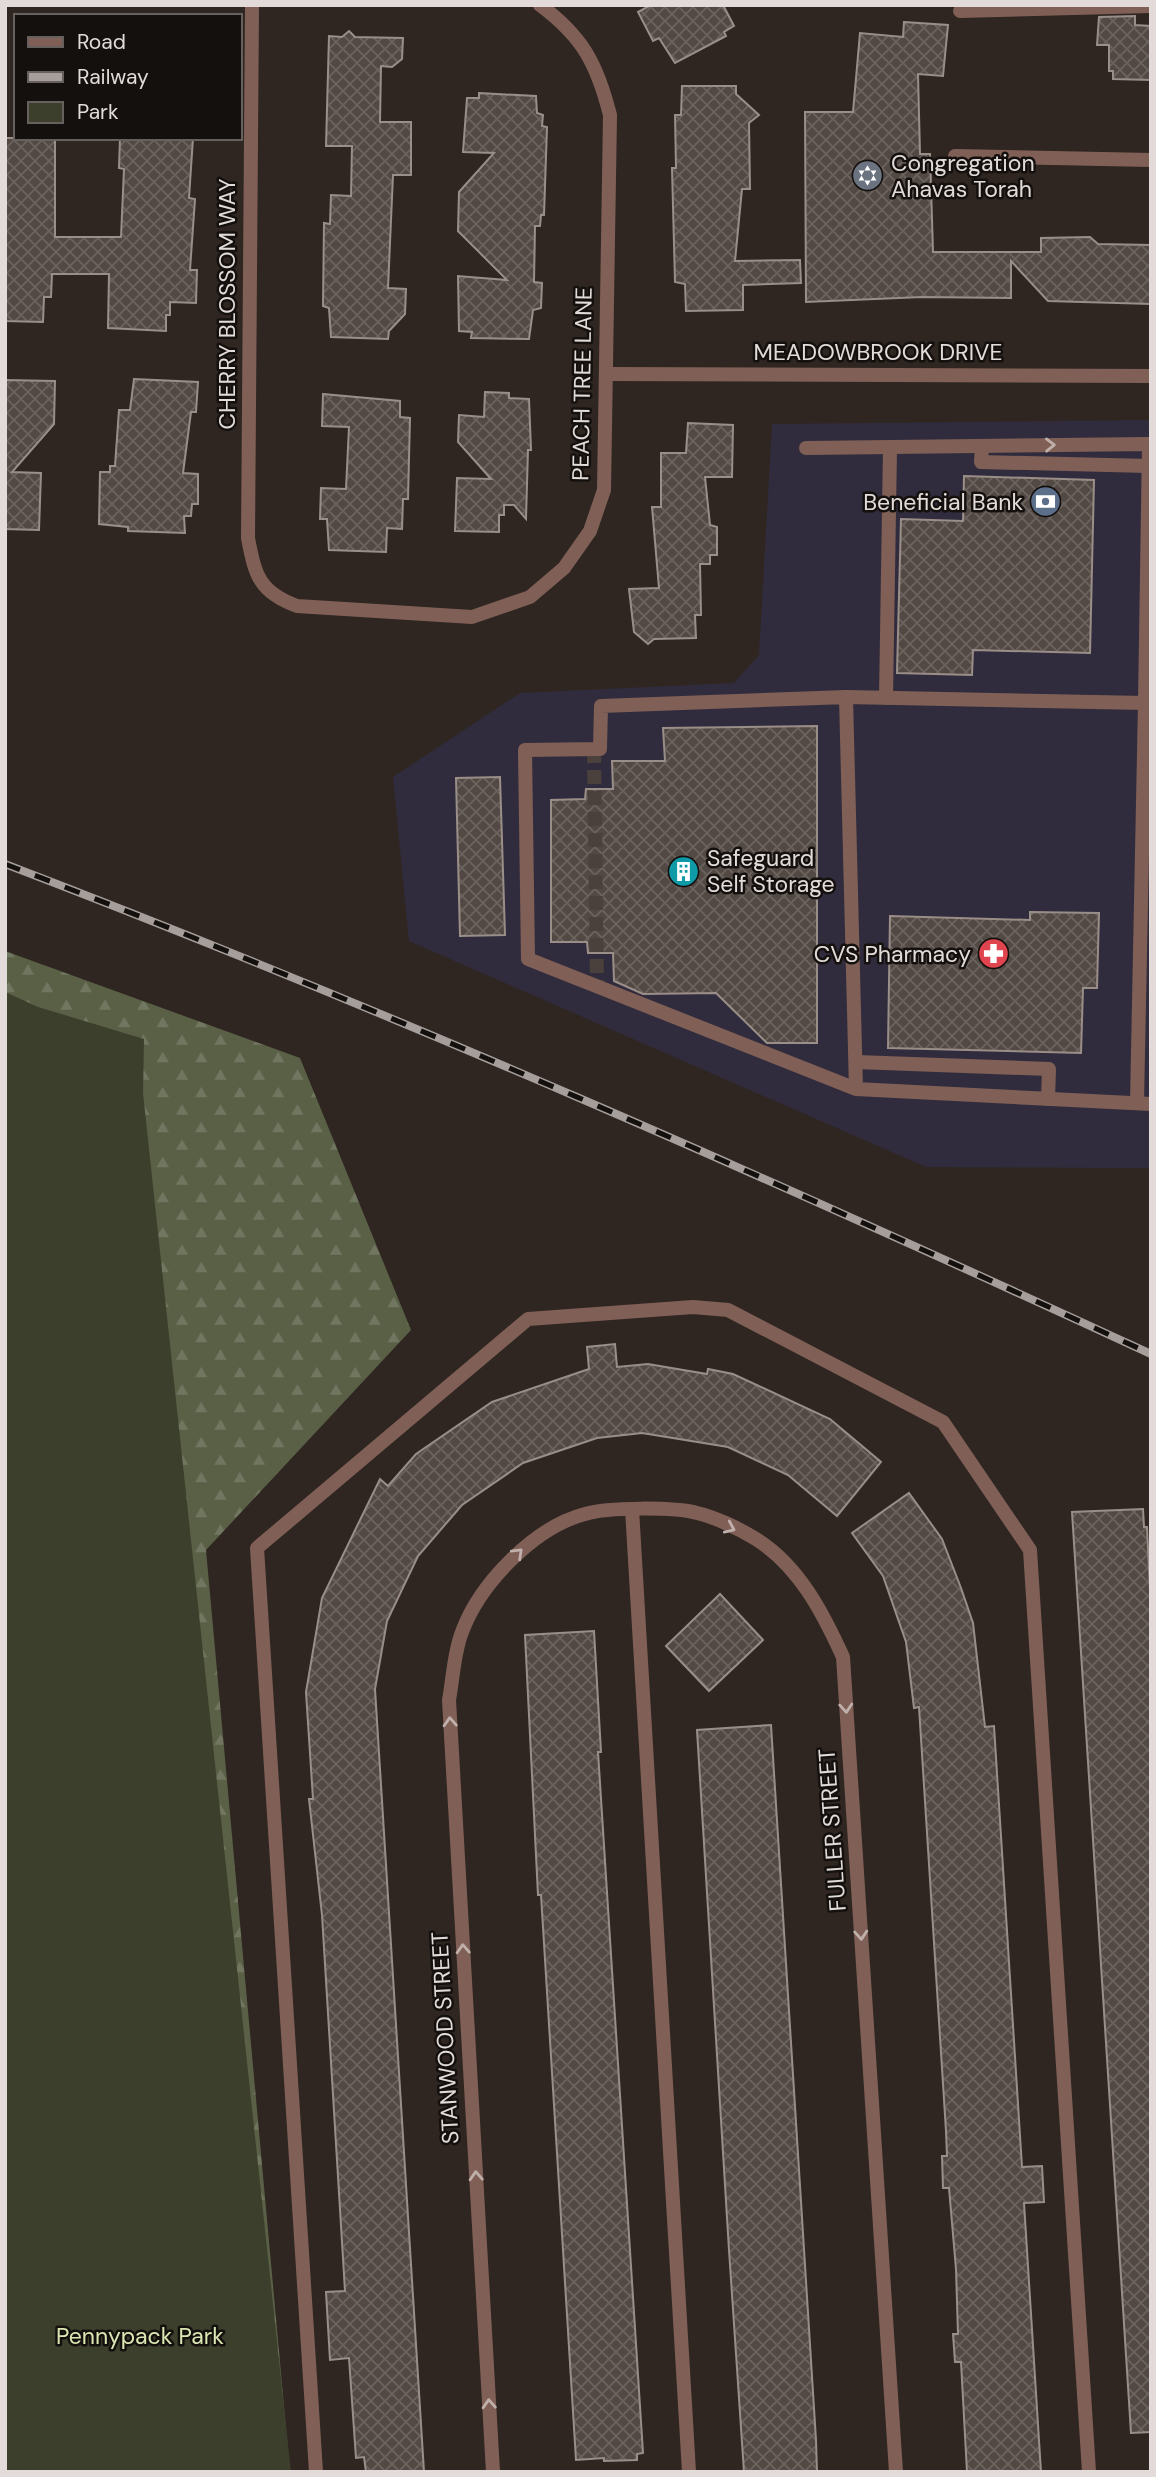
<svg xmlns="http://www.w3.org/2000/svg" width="1156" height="2477" font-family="'DM Sans',sans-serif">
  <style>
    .commercial { fill: #312c3d }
    .forest { fill: url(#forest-firs) }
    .park { fill: #3b3f2c }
    .building { fill: url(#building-cross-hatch); stroke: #9a8e88; stroke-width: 2 }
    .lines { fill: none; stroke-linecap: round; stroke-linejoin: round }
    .street-tunnel { stroke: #4a413d; stroke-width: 14; stroke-dasharray: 14 7; stroke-linecap: butt }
    .lane { stroke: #806056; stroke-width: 14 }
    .street { stroke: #806056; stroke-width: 14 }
    .rail-casing { stroke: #a69e9b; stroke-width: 8 }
    .rail { stroke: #14100e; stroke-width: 5; stroke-dasharray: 16; stroke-linecap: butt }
    .oneway { stroke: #c0b0ab }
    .labels { text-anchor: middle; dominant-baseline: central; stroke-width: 5; stroke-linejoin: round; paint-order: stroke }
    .poi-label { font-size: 23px; fill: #e2dbd9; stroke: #14100e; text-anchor: start }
    .street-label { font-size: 23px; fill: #e2dbd9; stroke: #14100e }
    .park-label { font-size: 23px; fill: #dbe7b2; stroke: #14100e }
  </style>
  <defs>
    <pattern id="forest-firs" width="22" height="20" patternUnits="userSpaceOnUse" patternTransform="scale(1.75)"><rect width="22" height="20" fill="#5a6046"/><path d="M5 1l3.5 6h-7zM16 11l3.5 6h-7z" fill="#717660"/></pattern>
    <pattern id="building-cross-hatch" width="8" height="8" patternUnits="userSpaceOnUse" patternTransform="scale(1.75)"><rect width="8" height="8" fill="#534944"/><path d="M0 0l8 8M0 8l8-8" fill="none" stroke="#6b635e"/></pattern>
  </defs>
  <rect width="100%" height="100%" fill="#2f2622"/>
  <polygon class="commercial" points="1151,420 1151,1168 926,1167 409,941 393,777 520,693 734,683 759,655 772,424"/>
  <polygon class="forest" points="5,951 300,1058 411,1330 206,1550 290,2472 5,2472"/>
  <polygon class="park" points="5,992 38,1007 144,1039 143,1093 291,2472 5,2472"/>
  <g class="building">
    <polygon points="651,5 723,5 734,26 724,32 726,36 675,63 659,38 653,41 638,12"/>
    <polygon points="1135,16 1135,25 1151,26 1151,80 1113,79 1113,71 1109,71 1109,45 1097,45 1099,17"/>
    <polygon points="904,22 948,25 943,76 918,74 920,154 930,154 933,252 1041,252 1041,238 1090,237 1098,244 1151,245 1151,304 1048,301 1011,261 1011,298 922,297 806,302 805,112 853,112 860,33 903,37"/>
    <polygon points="349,31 355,37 403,38 402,59 392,67 381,66 380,122 411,122 411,175 393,175 388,288 406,289 405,314 389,331 388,339 331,337 329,308 323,306 324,223 330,224 331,195 351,196 352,146 326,146 329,36 342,37"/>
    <polygon points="682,86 736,86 736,94 759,115 749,123 750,189 742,189 735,261 800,260 801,283 743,285 743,310 686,311 685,284 675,282 672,168 676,168 675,115 681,115"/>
    <polygon points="479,93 536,96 537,113 543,115 542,126 547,127 544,215 541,215 540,226 535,226 534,282 542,283 541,308 533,310 529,339 471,338 472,332 459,331 458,276 507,280 458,231 459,192 494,153 463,152 467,98 479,98"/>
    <polygon points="5,138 55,138 55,237 121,237 124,169 119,168 120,138 193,138 189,198 195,199 190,270 197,270 196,303 170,302 170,315 166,315 166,331 108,328 109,274 52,274 51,297 44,297 43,322 5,321"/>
    <polygon points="134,379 198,382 196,412 191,412 183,473 198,474 198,504 192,504 191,516 184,516 185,533 128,531 128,527 99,524 100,472 110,472 110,466 115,466 119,410 130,410"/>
    <polygon points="5,380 55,381 54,424 12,472 41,473 39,530 5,529"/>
    <polygon points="485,392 509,393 509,398 529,399 531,450 528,450 526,519 514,505 504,505 504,515 499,515 499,532 455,531 457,478 491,479 458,442 459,415 484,417"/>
    <polygon points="323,394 400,401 400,417 410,418 408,499 403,499 402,529 387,528 386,552 329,550 327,519 320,519 321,488 346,489 349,427 322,426"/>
    <polygon points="688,423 733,425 732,477 705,477 710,525 717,527 717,555 710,555 710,564 700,564 701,615 695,615 696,638 654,639 648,644 634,632 629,589 659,588 652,507 661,507 661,453 686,453"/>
    <polygon points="964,476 1094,480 1090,653 973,650 972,675 897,673 901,519 963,521"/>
    <polygon points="817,726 817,1043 767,1043 716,993 643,994 614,981 613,953 588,953 587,942 551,942 551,800 585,799 586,789 613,789 612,761 665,761 663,728"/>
    <polygon points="500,777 505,935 460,936 456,778"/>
    <polygon points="1030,912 1099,913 1097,988 1083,988 1081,1053 888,1048 890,916 1030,920"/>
    <polygon points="615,1344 617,1367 648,1364 707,1374 708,1369 733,1374 830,1419 881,1462 837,1516 788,1475 728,1447 642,1433 597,1438 523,1463 462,1505 418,1556 387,1621 375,1689 424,2472 366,2472 364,2457 356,2458 349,2358 330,2360 326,2292 345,2291 322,1915 309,1799 313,1799 306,1692 322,1598 380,1479 388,1486 416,1454 492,1402 589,1369 587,1347"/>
    <polygon points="909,1493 942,1539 961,1588 973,1623 985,1727 994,1726 1022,2167 1042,2166 1044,2202 1024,2203 1041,2472 967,2472 961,2362 955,2362 953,2334 958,2334 956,2269 949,2188 943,2188 942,2156 947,2156 946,2131 919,1707 914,1708 906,1642 883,1576 852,1533"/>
    <polygon points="1143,1509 1144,1527 1147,1527 1151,1610 1151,2432 1131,2433 1072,1512"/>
    <polygon points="720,1594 763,1640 709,1691 666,1646"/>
    <polygon points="594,1631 601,1752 598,1752 643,2453 637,2454 637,2460 604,2461 604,2458 576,2460 541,1895 538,1895 525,1635"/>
    <polygon points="771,1725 816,2440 817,2472 744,2472 729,2250 697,1730"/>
  </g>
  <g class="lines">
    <polyline class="street-tunnel" points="594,749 597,986"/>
    <g class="lane">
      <polyline points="960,11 1151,6"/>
      <polyline points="955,156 1151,160"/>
      <polyline points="982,446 981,462 1149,466"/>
      <polyline points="806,448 1149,444 1145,703 846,697"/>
      <polyline points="886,698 890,448"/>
      <polyline points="856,1062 1049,1069 1048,1099"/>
      <polyline points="856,1089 846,697 601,706 600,749 525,750 528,959 856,1089 1151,1104"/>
      <polyline points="1137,1103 1145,703 1151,703"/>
      <polyline points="632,1509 689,2472"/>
      <polyline points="316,2472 257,1548 528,1319 693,1307 728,1310 943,1422 1030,1550 1089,2472"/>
    </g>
    <g class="street">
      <path d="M252 5 248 538C255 575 259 592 297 606L472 617 530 597 564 568 590 531 604 490 610 115C597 64 583 37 540 5"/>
      <polyline points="606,374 1151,376"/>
      <path d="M493 2472 449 1700C453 1678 454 1652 462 1632 480 1583 535 1527 585 1514 608 1507 674 1507 697 1513 715 1517 740 1529 756 1539 799 1566 823 1613 843 1657L896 2472"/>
    </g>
    <defs>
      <path id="rail" d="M5 864C393 1012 774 1180 1151 1354"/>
    </defs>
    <use href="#rail" class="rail-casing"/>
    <use href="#rail" class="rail"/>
  </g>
  <defs><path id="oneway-chevron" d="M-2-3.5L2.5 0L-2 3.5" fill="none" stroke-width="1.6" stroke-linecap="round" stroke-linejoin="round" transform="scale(1.75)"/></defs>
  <g class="oneway">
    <use href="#oneway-chevron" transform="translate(1050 445) rotate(-1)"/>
    <use href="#oneway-chevron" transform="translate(730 1528) rotate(24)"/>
    <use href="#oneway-chevron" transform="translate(518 1553) rotate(-44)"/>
    <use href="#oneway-chevron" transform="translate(846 1708) rotate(86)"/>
    <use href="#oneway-chevron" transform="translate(450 1722) rotate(-93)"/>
    <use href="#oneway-chevron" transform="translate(861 1935) rotate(86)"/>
    <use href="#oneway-chevron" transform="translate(463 1949) rotate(-93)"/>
    <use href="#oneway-chevron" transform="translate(476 2176) rotate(-93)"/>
    <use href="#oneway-chevron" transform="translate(489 2404) rotate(-93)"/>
  </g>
  <defs>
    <symbol id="synagogue-disc" viewBox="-11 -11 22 22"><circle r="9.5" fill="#6b7280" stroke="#14100e"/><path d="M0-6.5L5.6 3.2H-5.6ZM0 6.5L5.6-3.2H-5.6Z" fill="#fff"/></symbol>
    <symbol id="bank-disc" viewBox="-11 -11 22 22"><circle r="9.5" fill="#5c6f8a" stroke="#14100e"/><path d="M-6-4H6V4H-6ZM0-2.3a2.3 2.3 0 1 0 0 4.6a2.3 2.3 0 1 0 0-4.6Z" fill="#fff"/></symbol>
    <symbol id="building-disc" viewBox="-11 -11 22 22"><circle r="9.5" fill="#0f9aa8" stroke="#14100e"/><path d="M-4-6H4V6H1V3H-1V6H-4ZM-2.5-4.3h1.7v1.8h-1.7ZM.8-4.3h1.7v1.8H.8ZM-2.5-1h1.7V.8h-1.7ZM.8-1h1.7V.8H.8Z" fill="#fff"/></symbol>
    <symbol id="pharmacy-disc" viewBox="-11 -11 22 22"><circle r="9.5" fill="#e0444e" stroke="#14100e"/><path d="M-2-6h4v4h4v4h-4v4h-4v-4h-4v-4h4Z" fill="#fff"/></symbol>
  </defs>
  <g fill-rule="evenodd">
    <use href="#synagogue-disc" x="850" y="158" width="35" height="35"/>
    <use href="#bank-disc" x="1028" y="484" width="35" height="35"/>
    <use href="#building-disc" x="666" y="854" width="35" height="35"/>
    <use href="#pharmacy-disc" x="976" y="936" width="35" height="35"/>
  </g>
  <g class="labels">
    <g class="poi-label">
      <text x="891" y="163">Congregation<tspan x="891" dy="26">Ahavas Torah</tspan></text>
      <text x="1023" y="502" text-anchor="end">Beneficial Bank</text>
      <text x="707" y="858">Safeguard<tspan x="707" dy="26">Self Storage</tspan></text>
      <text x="971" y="954" text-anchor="end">CVS Pharmacy</text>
    </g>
    <g class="street-label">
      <text transform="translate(227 304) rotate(-90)">CHERRY BLOSSOM WAY</text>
      <text x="878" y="352">MEADOWBROOK DRIVE</text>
      <text transform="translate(582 384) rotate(-89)">PEACH TREE LANE</text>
      <text transform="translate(832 1830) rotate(-94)">FULLER STREET</text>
      <text transform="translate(445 2038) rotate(-93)">STANWOOD STREET</text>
    </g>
    <g class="park-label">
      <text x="140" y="2336">Pennypack Park</text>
    </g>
  </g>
  <rect width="1156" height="2477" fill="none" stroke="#e2dbd9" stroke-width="14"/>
  <rect x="14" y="14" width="228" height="126" fill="#14100e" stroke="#66615f" stroke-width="2"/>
  <rect x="28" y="37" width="35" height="10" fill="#806056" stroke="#66615f" stroke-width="2"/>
  <text x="77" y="49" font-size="21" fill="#e2dbd9">Road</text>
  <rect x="28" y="72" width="35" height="10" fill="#a69e9b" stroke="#66615f" stroke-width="2"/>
  <text x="77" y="84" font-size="21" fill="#e2dbd9">Railway</text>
  <rect x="28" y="102" width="35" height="21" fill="#3b3f2c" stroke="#66615f" stroke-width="2"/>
  <text x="77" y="119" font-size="21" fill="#e2dbd9">Park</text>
</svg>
